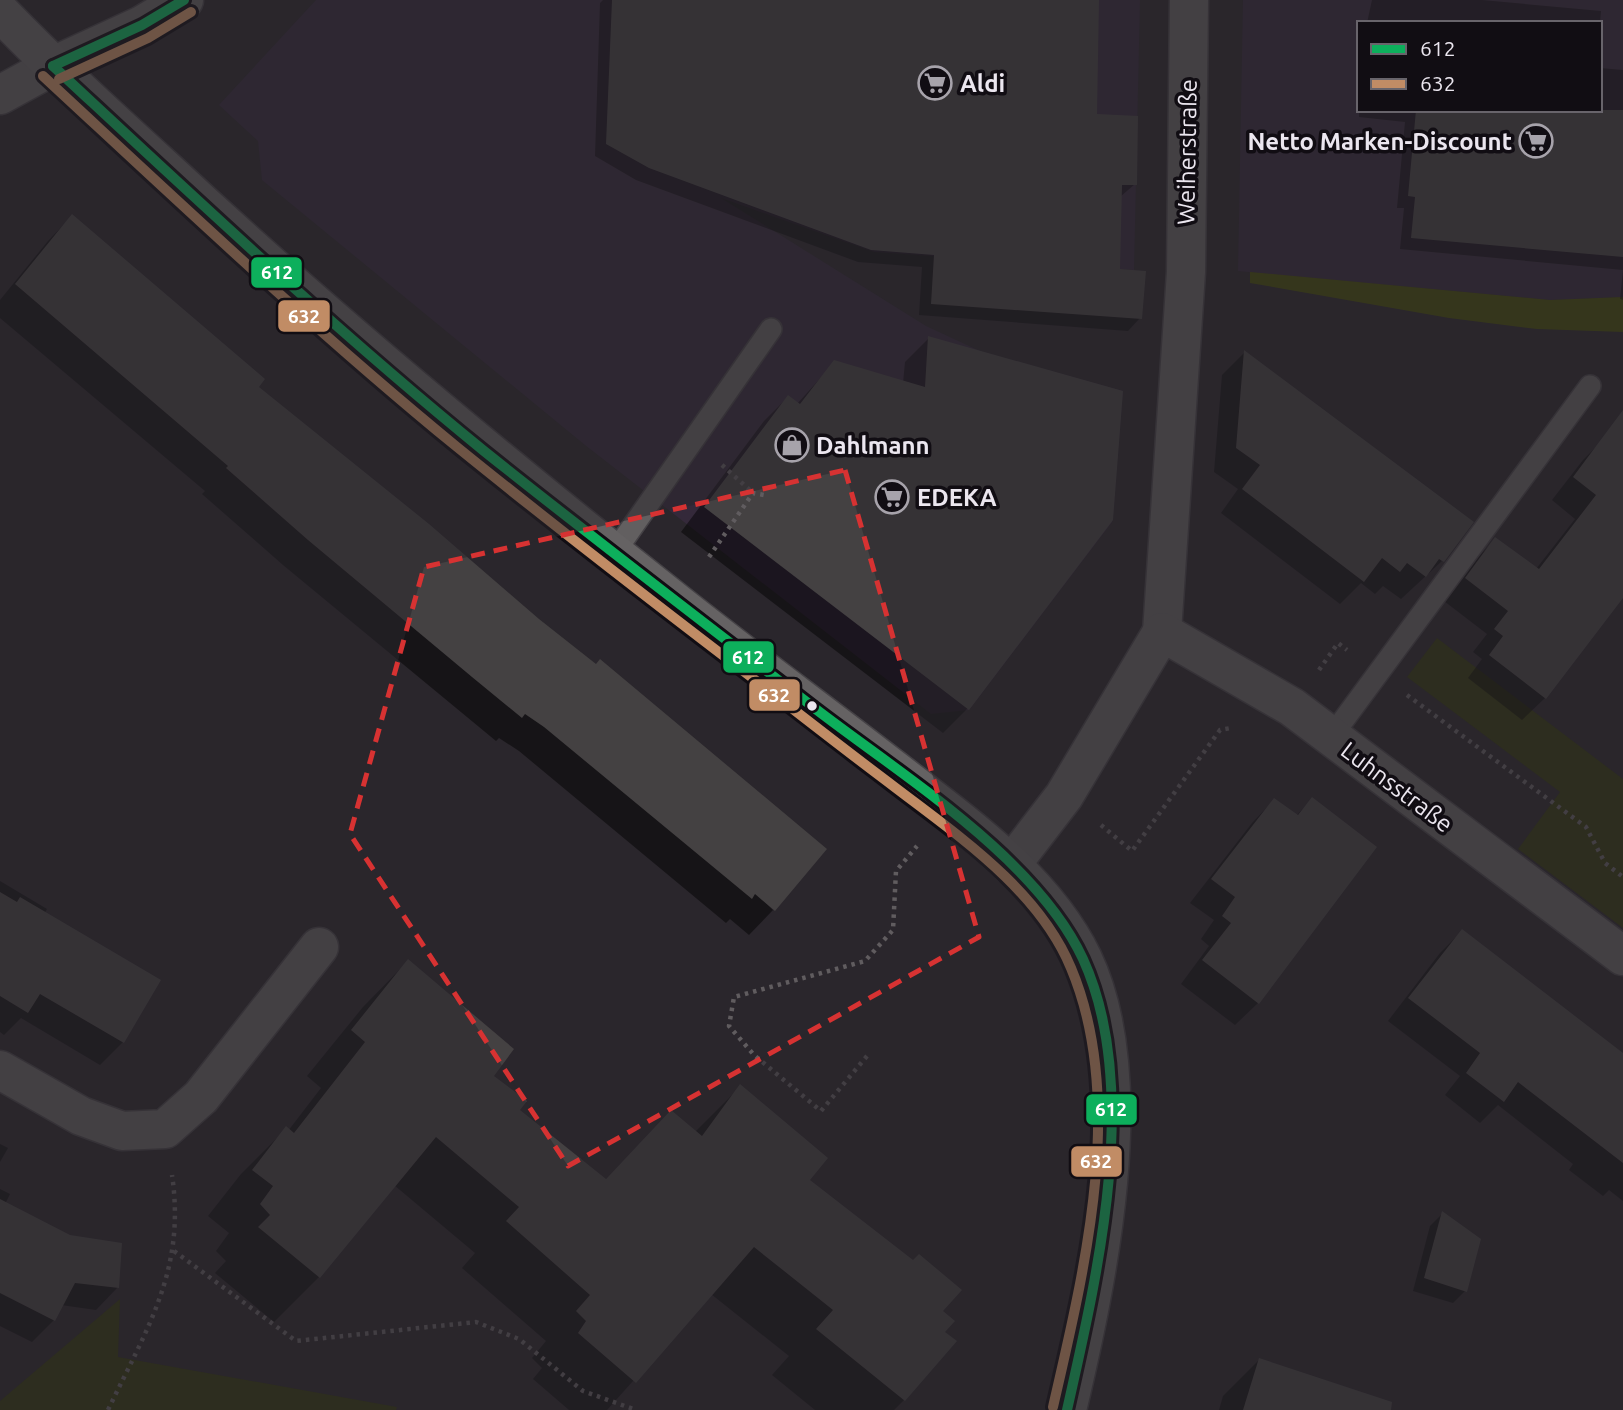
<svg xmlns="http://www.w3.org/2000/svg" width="1623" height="1410" font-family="Ubuntu,sans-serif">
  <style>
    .built { fill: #34293a; fill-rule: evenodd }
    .green { fill: #313510 }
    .forest { fill: #444a0a }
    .shadow { fill: #0007 }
    .building { fill: #444142 }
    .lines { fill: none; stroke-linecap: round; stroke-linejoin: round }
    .service-casing { stroke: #454246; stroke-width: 24 }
    .minor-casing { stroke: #454246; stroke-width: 41 }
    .tertiary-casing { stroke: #454246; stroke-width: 41 }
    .secondary-casing { stroke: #454246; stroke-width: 41 }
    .path { stroke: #605c5f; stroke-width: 4.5; stroke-dasharray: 3.5 5; stroke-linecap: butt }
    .service { stroke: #625f60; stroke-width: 21 }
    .minor { stroke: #625f60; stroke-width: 38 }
    .tertiary { stroke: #625f60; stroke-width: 38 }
    .secondary { stroke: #656263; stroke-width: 38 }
    .bus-1-casing { stroke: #110d13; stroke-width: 16 }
    .bus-2-casing { stroke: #110d13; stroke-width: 16 }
    .bus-1 { stroke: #0daf5c; stroke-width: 10 }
    .bus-2 { stroke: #c18c65; stroke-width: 10 }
    .marked { fill: none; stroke: #d73232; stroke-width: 5; stroke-dasharray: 14 9; stroke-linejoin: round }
    .bus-dot { fill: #ebe6ef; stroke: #110d13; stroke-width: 2.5 }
    .labels { text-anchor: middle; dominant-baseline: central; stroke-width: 7; stroke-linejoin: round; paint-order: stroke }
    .poi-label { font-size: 24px; font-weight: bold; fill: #ebe6ef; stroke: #110d13; text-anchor: start }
    .street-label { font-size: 24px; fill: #ebe6ef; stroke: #110d13 }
    .line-badge { stroke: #110d13; stroke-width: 2.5 }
    .badge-label { font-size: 19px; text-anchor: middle; font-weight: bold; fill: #fff }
  </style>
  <rect width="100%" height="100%" fill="#2a262c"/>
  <g class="built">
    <polygon points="316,0 1140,0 1134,270 874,252 721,198 926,326 982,352 1123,391 1112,522 969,710 931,714 585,445 262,180 258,141 219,105"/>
    <path d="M1243 0H1623V297L1550 300 1238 271ZM1359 23H1600V110H1359Z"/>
  </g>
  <g class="green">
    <polygon points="1437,638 1623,779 1623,928 1518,849 1560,792 1407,677"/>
    <polygon points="120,1299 118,1357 397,1407 396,1410 0,1410 0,1401"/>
  </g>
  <polygon class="forest" points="1250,272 1550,300 1623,297 1623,332 1537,329 1449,318 1250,283"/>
  <g class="shadow">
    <polygon points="603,0 1097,0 1095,116 1135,184 1120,197 1118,271 1140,318 1128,331 919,315 922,267 858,262 636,180 595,156 600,3"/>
    <polygon points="1372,0 1482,0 1601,11 1600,23 1367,23"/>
    <polygon points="1600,68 1623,70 1623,270 1400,249 1404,208 1397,208 1405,122 1359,117 1359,110 1600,110"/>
    <polygon points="72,216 256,388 773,910 749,935 730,919 726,923 519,751 499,738 496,741 283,565 202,494 205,491 0,318 0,300 48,241"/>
    <polygon points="1623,270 1623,300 1620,299"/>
    <polygon points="929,338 1112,519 967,709 943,733 681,532 764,421 788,397 797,404 835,362 903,383 905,362"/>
    <polygon points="1245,352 1442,561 1401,599 1383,586 1375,594 1361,583 1340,604 1221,513 1238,489 1214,472 1222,375"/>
    <polygon points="1605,438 1623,451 1623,595 1545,698 1522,720 1468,678 1482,659 1473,652 1487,634 1444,601 1473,562 1495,540 1536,569 1575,519 1552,500 1583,460"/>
    <polygon points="1312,799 1258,1003 1235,1025 1181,984 1209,946 1201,939 1214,920 1190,903 1252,823 1274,800 1296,816"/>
    <polygon points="0,881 47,909 44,914 159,981 123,1042 100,1065 21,1018 4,1035 0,1032"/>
    <polygon points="1462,931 1623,1056 1623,1201 1609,1190 1603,1196 1569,1170 1573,1164 1498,1105 1480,1123 1445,1095 1460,1076 1388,1021 1440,953"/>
    <polygon points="408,961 518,1111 605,1180 671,1112 695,1132 740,1087 808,1180 941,1312 943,1332 904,1400 894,1410 815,1410 772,1375 789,1356 711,1294 607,1410 569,1410 533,1379 542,1368 532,1358 546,1341 462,1268 475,1253 394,1185 319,1277 274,1322 215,1273 226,1261 216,1251 229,1233 208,1216 241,1174 286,1129 288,1131 321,1088 307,1076 363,1007"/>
    <polygon points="0,1144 8,1148 0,1162"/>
    <polygon points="0,1189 10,1194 5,1204 118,1287 96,1310 61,1305 54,1320 32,1342 0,1326"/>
    <polygon points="1442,1214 1465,1291 1453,1303 1413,1291 1430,1226"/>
    <polygon points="1259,1360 1339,1410 1219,1410 1223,1396"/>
  </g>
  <g class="building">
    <polygon points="612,0 1099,0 1097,114 1138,116 1137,185 1122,185 1120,269 1146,271 1142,319 931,304 934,255 871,250 649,168 606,144"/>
    <polygon points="1416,110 1623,110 1623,257 1411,238 1415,197 1408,196"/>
    <polygon points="72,214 265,379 259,387 429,524 539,619 596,664 600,659 827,849 775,911 755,894 752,899 544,727 525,714 522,718 472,677 308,540 226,468 228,466 15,284"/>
    <polygon points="928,336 1123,391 1113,520 969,710 704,507 788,395 800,404 834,360 925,387"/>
    <polygon points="1244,350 1474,522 1444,562 1439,559 1426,577 1407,563 1400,572 1382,558 1364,582 1242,489 1260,465 1236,448"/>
    <polygon points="1623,410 1623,598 1546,699 1489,655 1503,636 1494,629 1508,611 1465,578 1495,537 1539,569 1596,495 1573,477"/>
    <polygon points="1312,797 1377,847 1259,1004 1202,960 1231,923 1222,916 1235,897 1211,879 1274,798 1298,815"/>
    <polygon points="0,892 17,902 20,897 161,980 124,1043 40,994 28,1013 0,996"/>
    <polygon points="1462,929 1623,1053 1623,1163 1518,1082 1504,1102 1466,1073 1480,1053 1408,998"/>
    <polygon points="408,959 514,1049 494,1076 527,1101 520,1110 606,1179 671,1110 702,1136 740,1084 828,1158 810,1180 913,1260 919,1254 962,1290 943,1311 955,1321 945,1332 957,1341 905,1401 816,1329 833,1310 754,1247 636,1383 578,1333 586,1321 576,1311 590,1295 506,1221 519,1207 436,1137 320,1278 258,1227 270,1215 260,1204 273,1186 252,1170 286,1126 294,1133 365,1042 351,1030"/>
    <polygon points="0,1199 70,1235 122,1243 119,1288 75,1283 55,1321 0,1293"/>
    <polygon points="1442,1211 1481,1239 1467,1292 1424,1278"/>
    <polygon points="1259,1358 1392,1402 1391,1410 1243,1410"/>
  </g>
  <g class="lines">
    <defs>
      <g id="service">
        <polyline points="614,553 771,329"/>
        <polyline points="1331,737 1590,386"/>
      </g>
      <g id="minor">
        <polyline points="0,95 53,66"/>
        <polyline points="1162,632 1186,272 1189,0"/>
        <polyline points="1011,865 1064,796 1162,632 1292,707 1623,956"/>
        <polyline points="0,1070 81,1116 122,1131 165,1129 201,1097 319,947"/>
      </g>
      <polyline id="tertiary" points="53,66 142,25 184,0"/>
      <path id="secondary" d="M0 12C53 67 109 118 166 170 327 320 496 460 668 596 743 656 820 712 896 771 964 824 1044 879 1083 959 1141 1081 1097 1283 1067 1410"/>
    </defs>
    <use href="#service" class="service-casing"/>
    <use href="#minor" class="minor-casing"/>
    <use href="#tertiary" class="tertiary-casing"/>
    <use href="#secondary" class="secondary-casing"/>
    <g class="path">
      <polyline points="722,465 753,493"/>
      <polyline points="709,557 753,493 764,495"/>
      <polyline points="1319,670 1338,643 1347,650"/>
      <polyline points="1407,695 1586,827 1605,863 1623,877"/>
      <polyline points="1101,825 1132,851 1220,730 1231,728"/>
      <polyline points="867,1056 821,1111 754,1055 729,1026 734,997 865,961 893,930 896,871 917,846"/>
      <polyline points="174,1251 296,1341 476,1322 519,1339 583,1391 636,1410"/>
      <path d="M108 1410C147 1328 186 1270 172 1175"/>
    </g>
    <use href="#service" class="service"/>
    <use href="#minor" class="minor"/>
    <use href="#tertiary" class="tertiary"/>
    <use href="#secondary" class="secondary"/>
    <defs>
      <g id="bus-1">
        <path d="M53 66C194 197 335 330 484 451 594 539 706 624 817 710 903 776 1037 859 1083 959 1142 1088 1097 1277 1067 1410"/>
        <polyline points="53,66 142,25 184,0"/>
      </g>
      <g id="bus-2">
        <path d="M43 76C179 202 314 330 457 447 563 533 671 616 780 699 816 727 852 755 888 782 954 833 1038 888 1071 968 1127 1101 1084 1272 1053 1407"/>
        <polyline points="59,79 148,38 191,12"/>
      </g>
    </defs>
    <use href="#bus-1" class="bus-1-casing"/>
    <use href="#bus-2" class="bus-2-casing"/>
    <use href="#bus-1" class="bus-1"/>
    <use href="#bus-2" class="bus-2"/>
  </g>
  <path d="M0 0H1623V1410H0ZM845 470 979 937 568 1166 350 834 424 567Z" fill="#2a262c" fill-opacity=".55" fill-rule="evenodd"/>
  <path class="marked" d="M845 470 979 937 568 1166 350 834 424 567Z"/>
  <defs>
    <symbol id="supermarket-ring" viewBox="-11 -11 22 22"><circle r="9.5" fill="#110d13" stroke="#a7a3ab" stroke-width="1.5"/><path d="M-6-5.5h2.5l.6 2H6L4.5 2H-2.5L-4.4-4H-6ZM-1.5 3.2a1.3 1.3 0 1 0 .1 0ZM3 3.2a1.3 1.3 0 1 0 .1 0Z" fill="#a7a3ab"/></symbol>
    <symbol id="shop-ring" viewBox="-11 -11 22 22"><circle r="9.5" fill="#110d13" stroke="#a7a3ab" stroke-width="1.5"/><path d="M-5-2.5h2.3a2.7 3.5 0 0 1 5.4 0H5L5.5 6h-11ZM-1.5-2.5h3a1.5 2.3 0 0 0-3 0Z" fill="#a7a3ab"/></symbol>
  </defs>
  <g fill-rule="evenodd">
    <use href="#supermarket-ring" x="916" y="64" width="38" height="38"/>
    <use href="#supermarket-ring" x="1517" y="122" width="38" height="38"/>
    <use href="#shop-ring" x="773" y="426" width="38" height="38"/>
    <use href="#supermarket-ring" x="873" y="478" width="38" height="38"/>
  </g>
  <circle class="bus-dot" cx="812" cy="706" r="6"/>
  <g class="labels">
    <g class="poi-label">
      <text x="960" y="83">Aldi</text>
      <text x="1512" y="141" text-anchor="end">Netto Marken-Discount</text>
      <text x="816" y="445">Dahlmann</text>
      <text x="917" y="497">EDEKA</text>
    </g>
    <g class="street-label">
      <text transform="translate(1187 152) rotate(-89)">Weiherstraße</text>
      <text transform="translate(1397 787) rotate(37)">Luhnsstraße</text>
    </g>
  </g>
  <g class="line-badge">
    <rect x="250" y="256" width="53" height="33" rx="7" fill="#0daf5c"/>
    <rect x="277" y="299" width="54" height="34" rx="7" fill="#c18c65"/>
    <rect x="722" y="640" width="53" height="34" rx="7" fill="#0daf5c"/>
    <rect x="748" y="678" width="53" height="34" rx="7" fill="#c18c65"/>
    <rect x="1085" y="1093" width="53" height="33" rx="7" fill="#0daf5c"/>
    <rect x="1070" y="1145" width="53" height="33" rx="7" fill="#c18c65"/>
  </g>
  <g class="badge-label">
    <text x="277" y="279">612</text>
    <text x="304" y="323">632</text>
    <text x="748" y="664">612</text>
    <text x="774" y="702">632</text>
    <text x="1111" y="1116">612</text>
    <text x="1096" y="1168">632</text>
  </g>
  <rect x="1357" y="21" width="245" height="91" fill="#110d13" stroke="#68646b" stroke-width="2"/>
  <rect x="1371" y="44" width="35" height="10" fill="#0daf5c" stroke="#68646b" stroke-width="2"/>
  <text x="1420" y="56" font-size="21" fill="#ebe6ef">612</text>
  <rect x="1371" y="79" width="35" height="10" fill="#c18c65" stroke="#68646b" stroke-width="2"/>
  <text x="1420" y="91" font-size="21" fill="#ebe6ef">632</text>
</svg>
